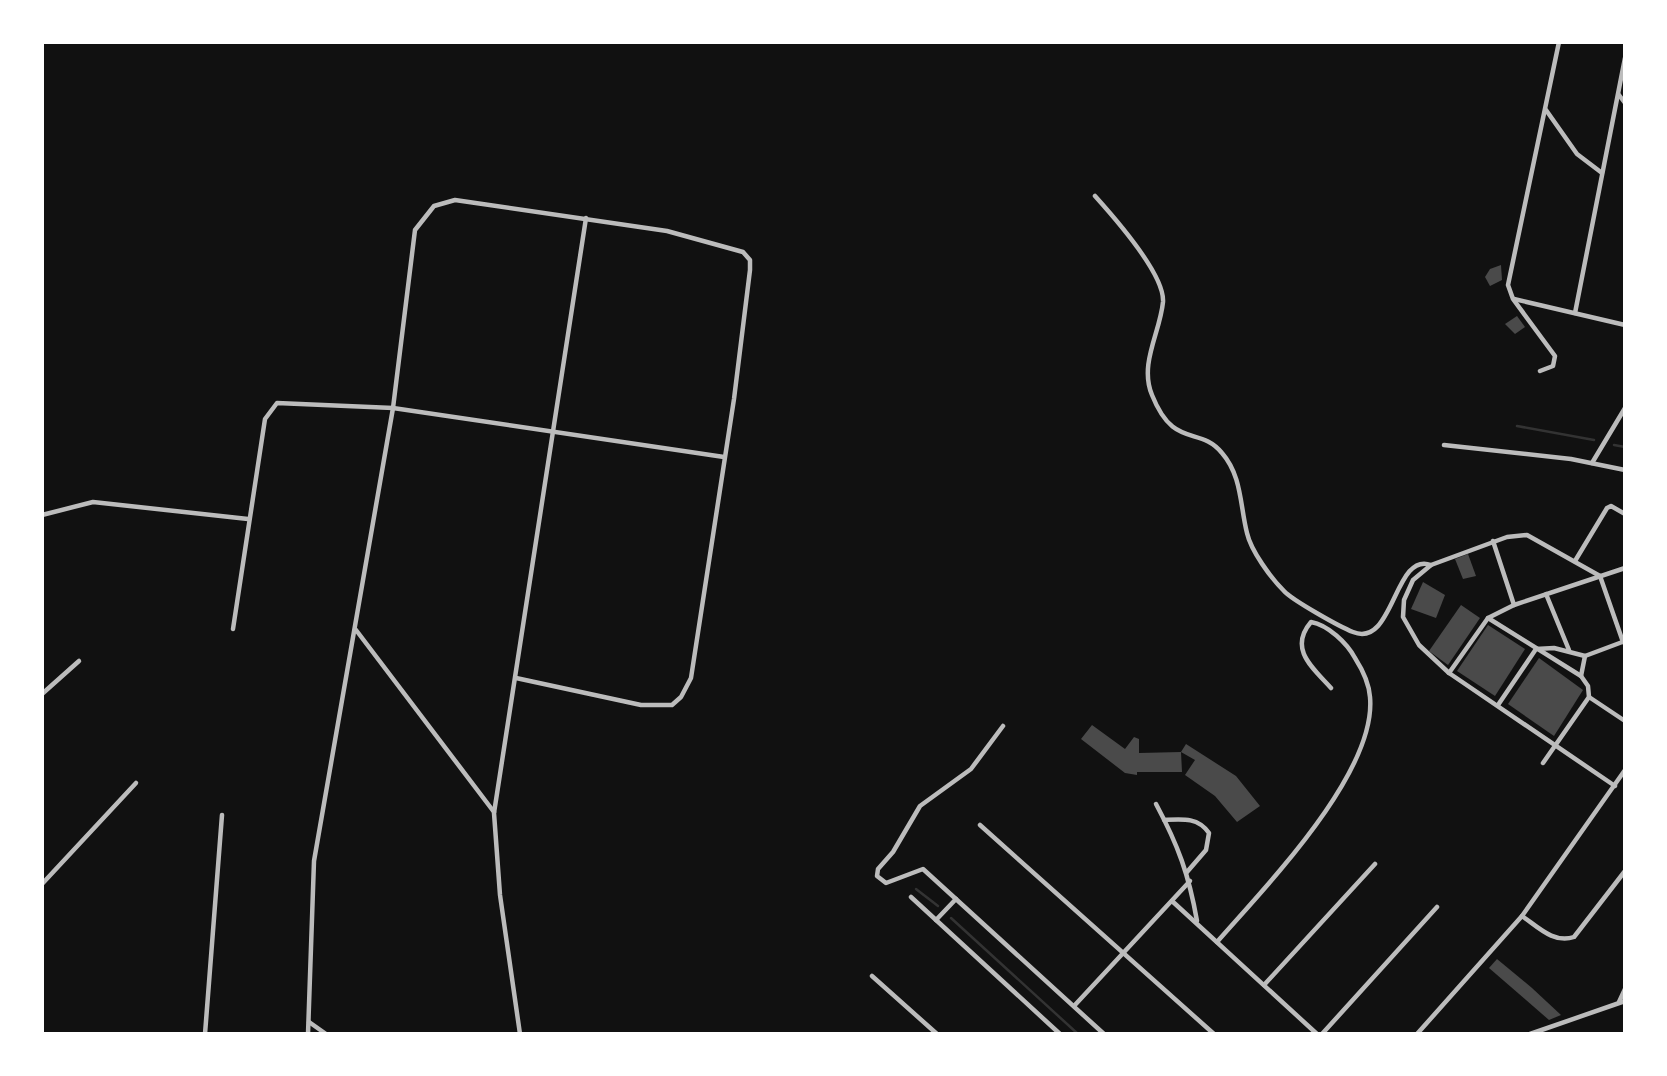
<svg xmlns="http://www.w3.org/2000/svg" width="1667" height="1076" font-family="Merriweather,serif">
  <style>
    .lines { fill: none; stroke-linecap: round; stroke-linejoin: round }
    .stream { stroke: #333; stroke-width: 2.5 }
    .building { fill: #4a4a4a }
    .minor { stroke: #bcbcbc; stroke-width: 4.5 }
  </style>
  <rect width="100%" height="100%" fill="#111"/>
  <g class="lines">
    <g class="stream">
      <polyline points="1517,426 1594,440"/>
      <polyline points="1614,445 1625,447"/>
      <polyline points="916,889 938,906"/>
      <polyline points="951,918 1078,1034"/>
    </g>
  </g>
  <g class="building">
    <polygon points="1501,265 1502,280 1490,286 1485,277 1490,269"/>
    <polygon points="1517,316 1525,327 1515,334 1505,324"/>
    <polygon points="1468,554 1476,576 1463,579 1455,559"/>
    <polygon points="1423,582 1445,595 1436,618 1411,609"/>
    <polygon points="1461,605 1480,618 1448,665 1429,651"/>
    <polygon points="1488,625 1525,649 1495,696 1457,671"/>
    <polygon points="1539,658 1583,690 1554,736 1508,704"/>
    <polygon points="1092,725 1125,749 1134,737 1139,739 1139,753 1181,752 1182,772 1137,772 1137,775 1125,773 1081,739"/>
    <polygon points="1186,744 1236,776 1260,806 1237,822 1215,796 1185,775 1195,760 1181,752"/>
    <polygon points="1497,959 1532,988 1561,1015 1549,1020 1489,968"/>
  </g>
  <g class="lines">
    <g class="minor">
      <polyline points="1619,95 1625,103"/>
      <polyline points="1546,110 1577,154 1602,173"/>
      <path d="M1095 196C1113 216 1165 274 1163 302 1160 333 1139 364 1152 395 1174 450 1199 425 1222 453 1242 476 1240 506 1247 533 1251 551 1271 578 1284 591 1292 600 1340 627 1353 632 1394 649 1394 551 1431 565"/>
      <polyline points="1514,299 1625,325"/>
      <polyline points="1575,313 1625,58"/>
      <polyline points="1540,371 1553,366 1555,356 1513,299 1508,285 1559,42"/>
      <polyline points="1444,445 1571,459 1625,470"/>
      <polyline points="1592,463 1625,408"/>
      <polyline points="42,515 93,502 248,519"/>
      <polyline points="1493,541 1514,605"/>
      <polyline points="1575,561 1607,508 1611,506 1625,514"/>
      <polyline points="1600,576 1527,535 1507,537 1431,565 1413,580 1404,600 1403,617 1419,645 1449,673 1615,786"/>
      <polyline points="1600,576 1623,642"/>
      <polyline points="1546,594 1569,650"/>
      <polyline points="1488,618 1581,676 1588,686 1589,697 1543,763"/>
      <polyline points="233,629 265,419 277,403 393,408 724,457"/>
      <polyline points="356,630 494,812"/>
      <polyline points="1449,673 1488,618 1514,605 1625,568"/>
      <polyline points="1581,676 1585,656"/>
      <polyline points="42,694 79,661"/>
      <polyline points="1589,697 1625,721"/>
      <polyline points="1498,705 1536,649 1554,648 1585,656 1625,641"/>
      <polyline points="1003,726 971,769 920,806 893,852 878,869 877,876 886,883 923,869 1104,1034"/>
      <path d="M1156 804C1178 845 1189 875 1197 921"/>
      <path d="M1164 820C1182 819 1198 817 1209 833L1206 850 1187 872"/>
      <polyline points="980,825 1214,1034"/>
      <polyline points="42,884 136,783"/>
      <polyline points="911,897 1060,1034"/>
      <polyline points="1172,901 1317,1034"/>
      <path d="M1522 916C1538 927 1554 944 1574 937L1625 871"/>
      <polyline points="936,920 956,899"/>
      <path d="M1217 942C1264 888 1377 773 1370 697 1369 683 1362 669 1355 658 1347 643 1328 625 1311 622 1288 649 1313 668 1331 688"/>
      <polyline points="872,976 937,1034"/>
      <polyline points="1264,985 1375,864"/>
      <polyline points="1619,1002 1625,989"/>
      <polyline points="1074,1006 1190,881"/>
      <polyline points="309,1022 326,1034"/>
      <polyline points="205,1034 222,815"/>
      <polyline points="308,1034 314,861 393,408 415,230 434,206 455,200 667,231 743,252 750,260 750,270 734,399 691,678 681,697 672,705 641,705 516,678"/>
      <polyline points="520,1034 500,895 494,813 586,218"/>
      <polyline points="1322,1034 1437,907"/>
      <polyline points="1417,1034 1522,916 1625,770"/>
      <polyline points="1530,1034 1625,1001"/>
    </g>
  </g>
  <rect width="1667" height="1076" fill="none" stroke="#ffffff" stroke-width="88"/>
</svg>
